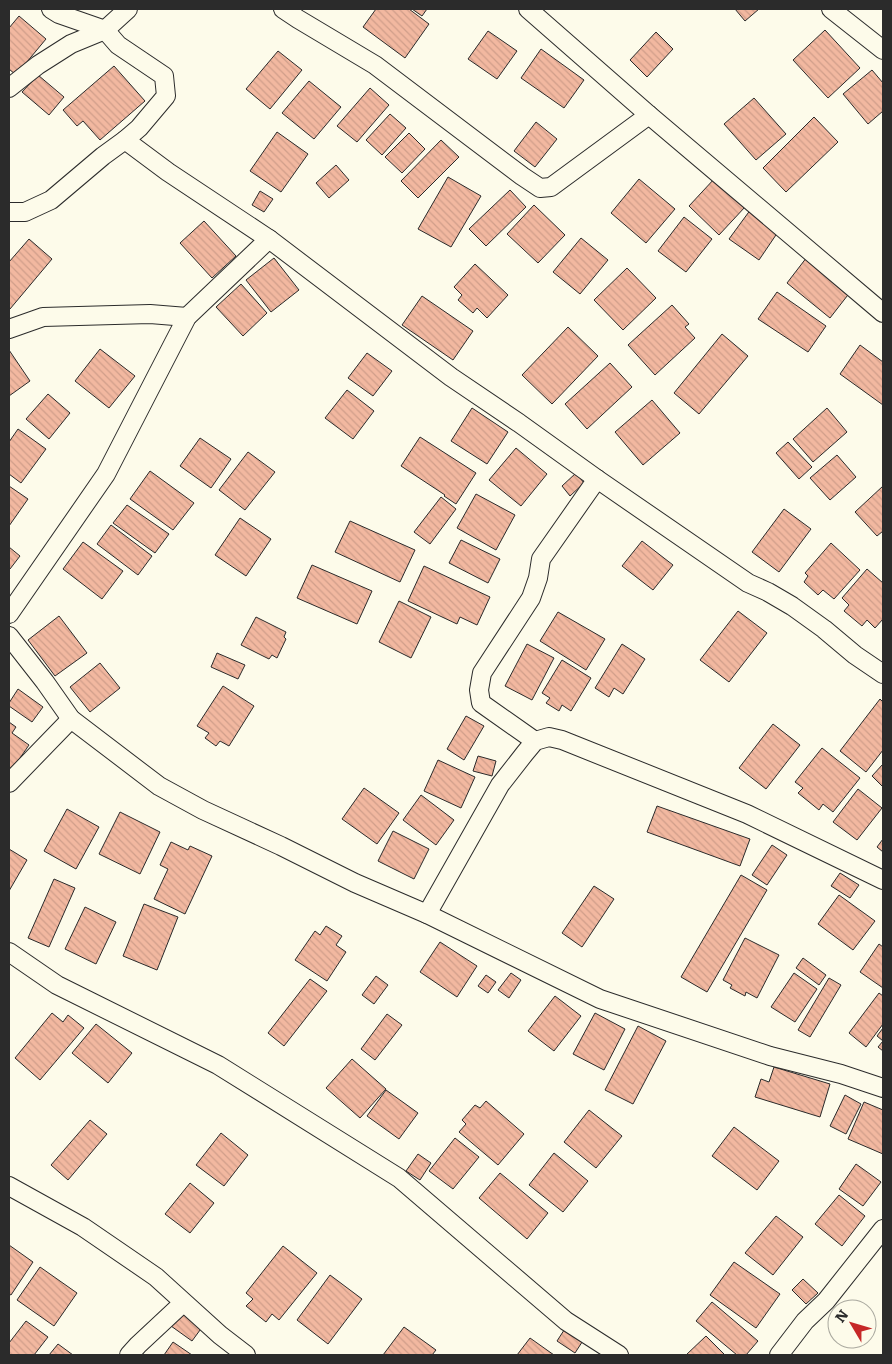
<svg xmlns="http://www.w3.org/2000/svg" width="892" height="1364" font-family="Literata,serif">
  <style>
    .building { fill: url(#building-back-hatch); stroke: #2b2b2b }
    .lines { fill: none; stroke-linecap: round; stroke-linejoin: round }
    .street-casing { stroke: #2b2b2b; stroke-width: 20 }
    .street { stroke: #fdfbea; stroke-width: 18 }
  </style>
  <defs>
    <pattern id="building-back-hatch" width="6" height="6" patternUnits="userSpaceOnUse" patternTransform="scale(1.25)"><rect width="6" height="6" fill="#f2b8a0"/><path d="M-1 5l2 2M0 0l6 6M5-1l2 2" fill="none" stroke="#d09e8a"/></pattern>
  </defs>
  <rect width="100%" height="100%" fill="#fdfbea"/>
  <g class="building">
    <polygon points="376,9 409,9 429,24 405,58 363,27"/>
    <polygon points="412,9 427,9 422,16"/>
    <polygon points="735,9 759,9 745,21"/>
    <polygon points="19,16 46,39 16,75 9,69 9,28"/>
    <polygon points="825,30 860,68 828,98 793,60"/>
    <polygon points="488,31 517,51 497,79 468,59"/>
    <polygon points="656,32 673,49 647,77 630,60"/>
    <polygon points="541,49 584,80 564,108 521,78"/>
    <polygon points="278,51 302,70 270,109 246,89"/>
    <polygon points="114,66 145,101 100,140 83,121 77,126 63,110"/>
    <polygon points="872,70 883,83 883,111 868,124 843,94"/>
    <polygon points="38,75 64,97 49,115 22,92"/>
    <polygon points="309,81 341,107 314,139 282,113"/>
    <polygon points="370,88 389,105 357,142 337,126"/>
    <polygon points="754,98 786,134 756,160 724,124"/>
    <polygon points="390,114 406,128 382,155 366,140"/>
    <polygon points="814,117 838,142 786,192 763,168"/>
    <polygon points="536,122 557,139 535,167 514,151"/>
    <polygon points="277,132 308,154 281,192 250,171"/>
    <polygon points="409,133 425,149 402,173 385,157"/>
    <polygon points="441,140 459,157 418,198 401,181"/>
    <polygon points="336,165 349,180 329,198 316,183"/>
    <polygon points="448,177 481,196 451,247 418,229"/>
    <polygon points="715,178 745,207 719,235 689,206"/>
    <polygon points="639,179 675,209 646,243 611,213"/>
    <polygon points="510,190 526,207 486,246 469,229"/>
    <polygon points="260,191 273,199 264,212 252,205"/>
    <polygon points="534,205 565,235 538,263 507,234"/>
    <polygon points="751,209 780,229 759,260 729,239"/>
    <polygon points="684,217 712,239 686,272 658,251"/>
    <polygon points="204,221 236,256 212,278 180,243"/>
    <polygon points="581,238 608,260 580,294 553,272"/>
    <polygon points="29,239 52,259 10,309 9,308 9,262"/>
    <polygon points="807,257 851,291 830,318 787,283"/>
    <polygon points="274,258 299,290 271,312 246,280"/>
    <polygon points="475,264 508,295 487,318 477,308 473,313 458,300 462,295 454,287"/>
    <polygon points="627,268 656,298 623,330 594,300"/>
    <polygon points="241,284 267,313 243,336 216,307"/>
    <polygon points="777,292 826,326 808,352 758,319"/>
    <polygon points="422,296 473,331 453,360 402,325"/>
    <polygon points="672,305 689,324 685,327 695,338 655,375 628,345"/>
    <polygon points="568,327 598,356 552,404 522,375"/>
    <polygon points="722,334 748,356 699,414 674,393"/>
    <polygon points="860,345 883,362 883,405 840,374"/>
    <polygon points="100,349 135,376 109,408 75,381"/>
    <polygon points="9,350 30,381 9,396"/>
    <polygon points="367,353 392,371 373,396 348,378"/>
    <polygon points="610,363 632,387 587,429 565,404"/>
    <polygon points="347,390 374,411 353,439 325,418"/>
    <polygon points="48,394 70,413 49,439 26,419"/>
    <polygon points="652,400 680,433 643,465 615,432"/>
    <polygon points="472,408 508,432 487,464 451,441"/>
    <polygon points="827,408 847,432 813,462 793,439"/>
    <polygon points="18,429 46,449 21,483 9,474 9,442"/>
    <polygon points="420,437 476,473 456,504 444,496 445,495 401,466"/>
    <polygon points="200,438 231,459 211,488 180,466"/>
    <polygon points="788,442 812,467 799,479 776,453"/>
    <polygon points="516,448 547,474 521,506 489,480"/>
    <polygon points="248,452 275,472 245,510 219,490"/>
    <polygon points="837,455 856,477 830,500 810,478"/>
    <polygon points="150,471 194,503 173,530 130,499"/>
    <polygon points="576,473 584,483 570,496 562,486"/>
    <polygon points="9,486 28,499 9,526"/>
    <polygon points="883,486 883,531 877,536 855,512"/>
    <polygon points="476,494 515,515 496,550 457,528"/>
    <polygon points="441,497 456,509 430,544 414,532"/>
    <polygon points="127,505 169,534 155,553 113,523"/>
    <polygon points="784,509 811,529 779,572 752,552"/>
    <polygon points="240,518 271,539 246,576 215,555"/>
    <polygon points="350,521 415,550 400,582 335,552"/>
    <polygon points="111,525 152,556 138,575 97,544"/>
    <polygon points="461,540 500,559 488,583 449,563"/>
    <polygon points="642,541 673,565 653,590 622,566"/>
    <polygon points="83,542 123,571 102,599 63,569"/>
    <polygon points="831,543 860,570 834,599 823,590 818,595 804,582 808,576 805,573"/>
    <polygon points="9,547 20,556 10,569 9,568"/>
    <polygon points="312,565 372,591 357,624 297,598"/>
    <polygon points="424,566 490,597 477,625 460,617 457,624 408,601"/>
    <polygon points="867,569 883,583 883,619 875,628 867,620 862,626 844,611 849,605 842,598"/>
    <polygon points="399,601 431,617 411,658 379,642"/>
    <polygon points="738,611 767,633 729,682 700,660"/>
    <polygon points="558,612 605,639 586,670 540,641"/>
    <polygon points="59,616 87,653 55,676 28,640"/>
    <polygon points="256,617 286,632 284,637 286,639 277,658 272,655 269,659 241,645"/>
    <polygon points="527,644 554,658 532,700 505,686"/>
    <polygon points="622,644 645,659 623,694 614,688 609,697 595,688"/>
    <polygon points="217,653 245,665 238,679 211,667"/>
    <polygon points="562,660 591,678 571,711 562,705 559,711 546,703 550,698 542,693"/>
    <polygon points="100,663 120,688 90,712 70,687"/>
    <polygon points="223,686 254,706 229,746 220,741 216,746 205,738 209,733 197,726"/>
    <polygon points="18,689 43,707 32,722 9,706 9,703"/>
    <polygon points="880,699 883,702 883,750 866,772 840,751"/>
    <polygon points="466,716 484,726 464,760 447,749"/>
    <polygon points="9,722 16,727 12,733 29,745 9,774"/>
    <polygon points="773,724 800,745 766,789 739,768"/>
    <polygon points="822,748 860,778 833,812 823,804 819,810 798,793 803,788 795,782"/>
    <polygon points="478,756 496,761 492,776 473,771"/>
    <polygon points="438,760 475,777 461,808 424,791"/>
    <polygon points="883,764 883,787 872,776"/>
    <polygon points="364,788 399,813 377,844 342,819"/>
    <polygon points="858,789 882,808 857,840 833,822"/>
    <polygon points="421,795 454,820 436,845 403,820"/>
    <polygon points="657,806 750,839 740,866 647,832"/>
    <polygon points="67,809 99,827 76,869 44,851"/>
    <polygon points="120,812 160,832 140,874 99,854"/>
    <polygon points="393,831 429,849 414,879 378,861"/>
    <polygon points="883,839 883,852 877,847"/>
    <polygon points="171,842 188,850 190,846 212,856 185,914 154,899 168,869 160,865"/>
    <polygon points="772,845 787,855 767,885 752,875"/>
    <polygon points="9,849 27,860 9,891"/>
    <polygon points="840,873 859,885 850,898 831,886"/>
    <polygon points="741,875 767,890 707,992 681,977"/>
    <polygon points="54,879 75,888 49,947 28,938"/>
    <polygon points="594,886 614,899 582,947 562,933"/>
    <polygon points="839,895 875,921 853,950 818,924"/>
    <polygon points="144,904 178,917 157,970 123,956"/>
    <polygon points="85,907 116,922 96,964 65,949"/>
    <polygon points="326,926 342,936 336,945 346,952 327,981 295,960 315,931 320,935"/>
    <polygon points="745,938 779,955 757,998 746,992 745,996 730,988 732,985 723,980"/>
    <polygon points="440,942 477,966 457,997 420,972"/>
    <polygon points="879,944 883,947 883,988 860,972"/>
    <polygon points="803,958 826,975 819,985 796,968"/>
    <polygon points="511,973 521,980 509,998 498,990"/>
    <polygon points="794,973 817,989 795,1022 771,1007"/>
    <polygon points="486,975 496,982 488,993 478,986"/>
    <polygon points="376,976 388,985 374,1004 362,995"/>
    <polygon points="829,978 841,985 810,1037 798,1030"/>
    <polygon points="310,979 327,991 284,1046 268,1033"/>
    <polygon points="879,993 883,996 883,1024 866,1047 849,1033"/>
    <polygon points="555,996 581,1016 554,1051 528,1031"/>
    <polygon points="52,1013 63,1022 68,1015 84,1028 40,1080 15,1058"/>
    <polygon points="595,1013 625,1029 604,1070 573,1054"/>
    <polygon points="387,1014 402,1025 375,1060 361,1049"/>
    <polygon points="96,1024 132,1053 108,1083 72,1053"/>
    <polygon points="638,1026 666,1041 633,1104 605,1090"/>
    <polygon points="883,1028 883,1051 878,1047 883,1041 877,1036"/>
    <polygon points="352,1059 386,1089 360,1118 326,1088"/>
    <polygon points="774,1067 830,1084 820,1117 755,1097 761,1079 769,1082"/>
    <polygon points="386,1090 418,1113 399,1139 367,1116"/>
    <polygon points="845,1095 861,1104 846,1134 830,1126"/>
    <polygon points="486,1101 524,1134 498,1165 459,1132 466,1124 462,1120 475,1105 480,1108"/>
    <polygon points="864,1102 883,1110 883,1154 848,1139"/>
    <polygon points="589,1110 622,1136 596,1168 564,1142"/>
    <polygon points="90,1120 107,1134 68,1180 51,1165"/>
    <polygon points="734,1127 779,1161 757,1190 712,1156"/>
    <polygon points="221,1133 248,1155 224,1186 196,1165"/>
    <polygon points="455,1138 479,1157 453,1189 429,1171"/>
    <polygon points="554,1153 588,1181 563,1212 529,1185"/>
    <polygon points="418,1154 431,1163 420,1180 406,1171"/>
    <polygon points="856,1164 881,1182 863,1206 839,1189"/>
    <polygon points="500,1173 548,1213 527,1239 479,1198"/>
    <polygon points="190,1183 214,1203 190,1233 165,1214"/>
    <polygon points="839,1195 865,1216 842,1246 815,1224"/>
    <polygon points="776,1216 803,1237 773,1275 745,1253"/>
    <polygon points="9,1245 33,1262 11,1295 9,1294"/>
    <polygon points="283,1246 317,1273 279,1320 272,1314 266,1322 246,1306 253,1299 246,1293"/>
    <polygon points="734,1262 780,1294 756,1328 710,1295"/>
    <polygon points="40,1267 77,1293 54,1326 17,1300"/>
    <polygon points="330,1275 362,1299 328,1344 297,1320"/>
    <polygon points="803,1279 818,1293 806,1304 792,1290"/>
    <polygon points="712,1302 758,1341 746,1355 737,1355 696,1321"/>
    <polygon points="182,1311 203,1326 192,1341 171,1326"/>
    <polygon points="26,1321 48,1337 34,1355 9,1355 9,1343"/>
    <polygon points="568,1324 586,1336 575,1353 557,1341"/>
    <polygon points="404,1327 436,1350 432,1355 383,1355"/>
    <polygon points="706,1336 725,1355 686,1355"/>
    <polygon points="530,1338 554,1355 517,1355"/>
    <polygon points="173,1342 192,1355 164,1355"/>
    <polygon points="58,1344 73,1355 49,1355"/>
  </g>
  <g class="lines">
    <defs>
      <g id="street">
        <polyline points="51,9 59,14 105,30 118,45 164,76 166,96 139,128 125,140"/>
        <polyline points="283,9 298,19 375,65 522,176 540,188 551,187 649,115"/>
        <polyline points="528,9 649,115 883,313"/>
        <polyline points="831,9 883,50"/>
        <polyline points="9,88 38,65 71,44 105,30 128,9"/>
        <polyline points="9,212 25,212 51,200 103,156 125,140 168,172 269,239 451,377 519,423 597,479 748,583 768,592 792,606 824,629 855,655 883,674"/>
        <polyline points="9,329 43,317 150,314 187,317"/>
        <polyline points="9,614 106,474 187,317 269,239"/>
        <polyline points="9,636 45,682 71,719 159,786 203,810 281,846 355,883 427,914 600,999 770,1056 841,1074 883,1088"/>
        <polyline points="535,741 481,703 479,690 482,673 531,598 538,578 541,559 597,479"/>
        <polyline points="9,783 71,719"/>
        <polyline points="427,914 500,785 525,753 535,741 549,737 562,740 747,814 883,880"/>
        <polyline points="9,952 57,985 218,1065 399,1178 566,1321 619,1355"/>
        <polyline points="9,1186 83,1227 156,1277 220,1335 246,1355"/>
        <polyline points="129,1355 138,1345 183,1303"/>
        <polyline points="779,1355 805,1321 826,1301 883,1229"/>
      </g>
    </defs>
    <use href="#street" class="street-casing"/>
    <use href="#street" class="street"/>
  </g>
  <rect width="892" height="1364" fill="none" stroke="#2b2b2b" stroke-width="20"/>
  <g transform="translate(852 1324) rotate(308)"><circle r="24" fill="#fdfbea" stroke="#a9a89e"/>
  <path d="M0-4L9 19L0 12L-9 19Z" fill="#c62828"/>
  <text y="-8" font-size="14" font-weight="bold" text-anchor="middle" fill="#2b2b2b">N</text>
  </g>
</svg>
